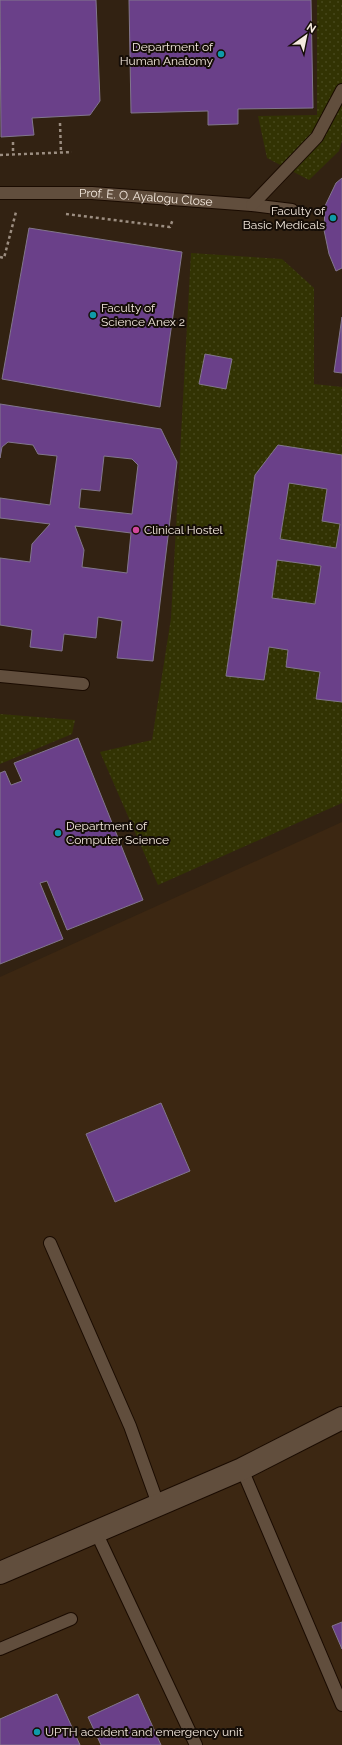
<svg xmlns="http://www.w3.org/2000/svg" width="342" height="1745" font-family="Raleway,sans-serif">
  <style>
    .built { fill: #3c2712 }
    .grass { fill: url(#grass-dots) }
    .building { fill: #6a4089; stroke: #82768d; fill-rule: evenodd }
    .lines { fill: none; stroke-linecap: round; stroke-linejoin: round }
    .lane-casing { stroke: #1a0b00; stroke-width: 14 }
    .street-casing { stroke: #1a0b00; stroke-width: 24 }
    .path { stroke: #9c8e81; stroke-width: 2.5; stroke-dasharray: 3 3; stroke-linecap: butt }
    .lane { stroke: #614e3d; stroke-width: 12 }
    .street { stroke: #614e3d; stroke-width: 22 }
    .culture-dot { fill: #0f9aa8; stroke: #150d07; stroke-width: 1.5 }
    .hotel-dot { fill: #d1479c; stroke: #150d07; stroke-width: 1.5 }
    .labels { text-anchor: middle; dominant-baseline: central; stroke-width: 4; stroke-linejoin: round; paint-order: stroke }
    .poi-label { font-size: 12px; fill: #f5eadf; stroke: #150d07; text-anchor: start }
    .street-label { font-size: 12px; fill: #f5eadf; stroke: #150d07 }
  </style>
  <defs>
    <pattern id="grass-dots" width="8" height="8" patternUnits="userSpaceOnUse"><rect width="8" height="8" fill="#323303"/><path d="M2 2h.1M6 6h.1" fill="none" stroke="#46471b" stroke-width="1.8" stroke-linecap="round"/></pattern>
  </defs>
  <rect width="100%" height="100%" fill="#322212"/>
  <polygon class="built" points="342,822 342,1745 0,1745 0,977"/>
  <g class="grass">
    <polygon points="317,0 342,0 342,141 339,151 309,180 267,158 258,116 317,115"/>
    <polygon points="191,253 282,259 314,288 314,384 342,387 342,803 158,885 100,752 152,740 171,618"/>
    <polygon points="0,714 75,720 72,734 0,764"/>
  </g>
  <g class="building">
    <polygon points="0,0 96,0 100,101 90,115 32,118 34,135 1,137"/>
    <polygon points="129,0 311,0 313,108 238,109 238,124 208,125 208,111 131,113"/>
    <polygon points="342,178 342,268 336,271 329,254 324,230 325,206 336,183"/>
    <polygon points="29,228 182,252 160,407 2,379"/>
    <polygon points="342,317 342,373 334,372"/>
    <polygon points="205,354 232,359 226,389 199,384"/>
    <path d="M0 404 161 429 177 462 153 661 117 658 122 621 98 617 96 638 64 634 62 651 30 647 32 630 0 625V558L30 562 32 544 50 524 0 518V498L50 505 57 456 38 454 33 445 8 442 2 447 0 458ZM104 456 132 459 138 465 132 514 79 508 81 489 100 491ZM75 526 131 533 127 573 82 567 84 550Z"/>
    <path d="M278 445 342 455V702L316 699 320 672 286 667 288 650 269 647 264 680 226 676 255 475ZM289 483 327 489 322 521 340 524 336 548 280 539ZM277 560 321 566 315 604 272 598Z"/>
    <polygon points="78,738 143,900 67,930 47,881 40,883 63,939 0,964 0,773 5,771 11,785 22,781 14,763"/>
    <polygon points="161,1103 190,1171 115,1202 86,1134"/>
    <polygon points="342,1622 342,1649 332,1626"/>
    <polygon points="57,1694 80,1745 0,1745 0,1719"/>
    <polygon points="138,1694 161,1745 101,1745 88,1717"/>
  </g>
  <g class="lines">
    <defs>
      <g id="lane">
        <path id="s1" d="M0 193H92L252 205 292 210"/>
        <polyline points="252,205 317,137 342,90"/>
        <polyline points="0,676 83,684"/>
        <polyline points="50,1243 130,1426 158,1504"/>
        <polyline points="242,1469 342,1705"/>
        <polyline points="96,1532 196,1745"/>
        <polyline points="0,1649 71,1619"/>
      </g>
      <polyline id="street" points="0,1573 242,1469 342,1418"/>
    </defs>
    <use href="#lane" class="lane-casing"/>
    <use href="#street" class="street-casing"/>
    <g class="path">
      <polyline points="60,123 61,153"/>
      <polyline points="13,142 13,154"/>
      <polyline points="0,155 72,152"/>
      <polyline points="66,214 170,227 173,219"/>
      <polyline points="0,257 4,258 16,212"/>
    </g>
    <use href="#lane" class="lane"/>
    <use href="#street" class="street"/>
  </g>
  <g class="culture-dot">
    <circle cx="221" cy="54" r="4"/>
    <circle cx="333" cy="218" r="4"/>
    <circle cx="93" cy="315" r="4"/>
    <circle cx="58" cy="833" r="4"/>
    <circle cx="37" cy="1732" r="4"/>
  </g>
  <circle class="hotel-dot" cx="136" cy="530" r="4"/>
  <g class="labels">
    <g class="poi-label">
      <text x="213" y="47" text-anchor="end">Department of<tspan x="213" dy="14">Human Anatomy</tspan></text>
      <text x="325" y="211" text-anchor="end">Faculty of<tspan x="325" dy="14">Basic Medicals</tspan></text>
      <text x="101" y="308">Faculty of<tspan x="101" dy="14">Science Anex 2</tspan></text>
      <text x="144" y="530">Clinical Hostel</text>
      <text x="66" y="826">Department of<tspan x="66" dy="14">Computer Science</tspan></text>
      <text x="45" y="1732">UPTH accident and emergency unit</text>
    </g>
    <g class="street-label">
      <text stroke="none"><textPath href="#s1" startOffset="146">Prof. E. O. Ayalogu Close</textPath></text>
    </g>
  </g>
  <g transform="translate(306 36) rotate(33)" stroke="#150d07" stroke-width="3" paint-order="stroke">
  <path d="M0-3L7 15L0 10L-7 15Z" fill="#f5eadf"/>
  <text y="-6" font-size="11" font-weight="bold" text-anchor="middle" fill="#f5eadf">N</text>
  </g>
</svg>
